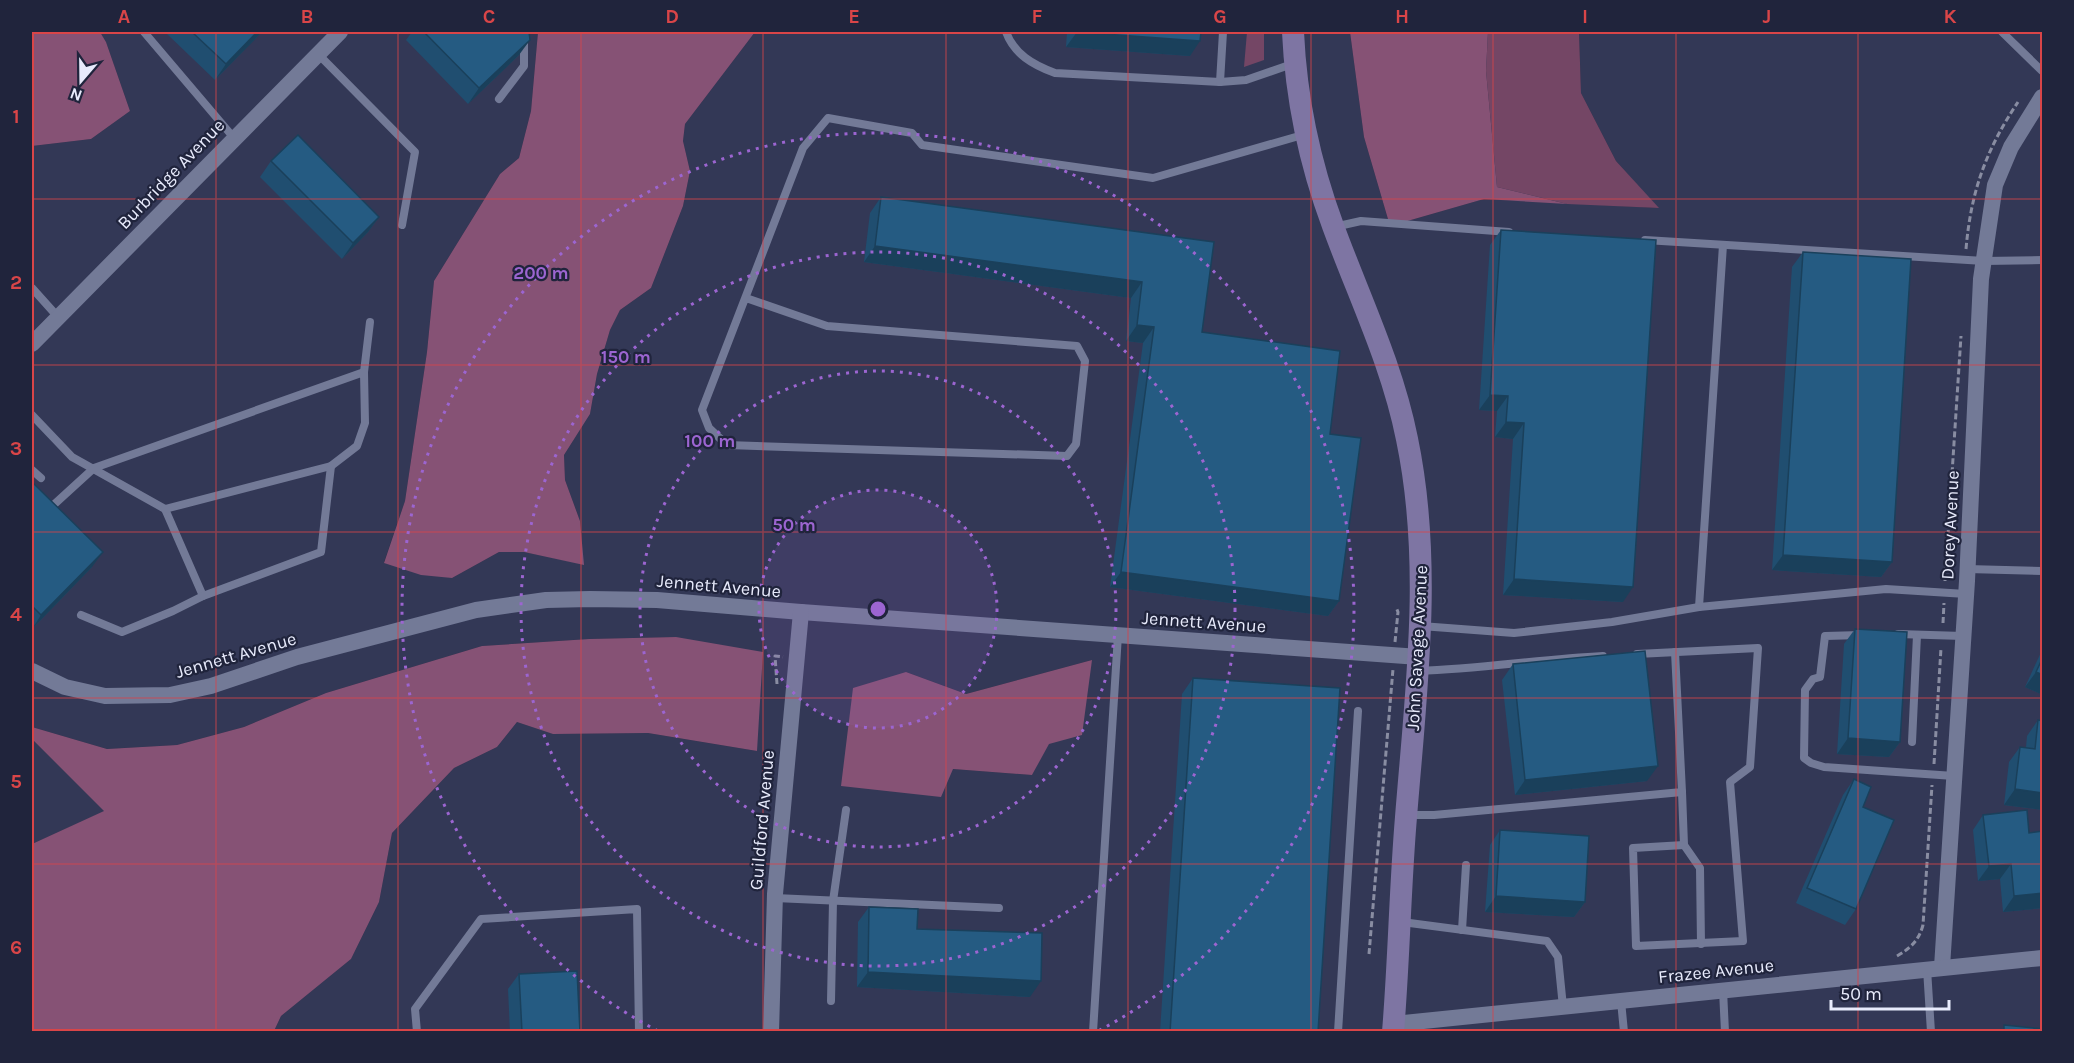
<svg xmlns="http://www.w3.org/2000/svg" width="2074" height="1063" font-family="Karla,sans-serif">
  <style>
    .built { fill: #333856; fill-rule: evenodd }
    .green { fill: #744665 }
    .forest { fill: #865275 }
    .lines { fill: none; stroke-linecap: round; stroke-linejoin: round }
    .path { stroke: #898da2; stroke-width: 3; stroke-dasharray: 6 3; stroke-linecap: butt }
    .service { stroke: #737a97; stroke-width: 8 }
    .minor { stroke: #737a97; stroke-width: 16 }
    .secondary { stroke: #7e75a3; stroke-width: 22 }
    .wall { fill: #204e70 }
    .shaded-wall { fill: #1a405b }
    .building { fill: #255b82; stroke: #1a405b; stroke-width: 1.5 }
    .grid { fill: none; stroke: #d94548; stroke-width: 1.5; stroke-opacity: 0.55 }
    .ring { fill: none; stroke: #9c65d1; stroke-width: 3; stroke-dasharray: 3 6 }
    .labels { text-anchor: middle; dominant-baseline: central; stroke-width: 4.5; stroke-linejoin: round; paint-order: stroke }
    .street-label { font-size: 18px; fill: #e8ebfc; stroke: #20243c }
    .centre { fill: #9c65d1; stroke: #20243c; stroke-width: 3 }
    .ring-label { font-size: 18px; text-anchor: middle; font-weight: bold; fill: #9c65d1; stroke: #20243c; stroke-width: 4.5; stroke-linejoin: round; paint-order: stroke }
    .neatline { fill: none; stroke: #d94548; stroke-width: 2 }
    .grid-label { font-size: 20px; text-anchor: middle; font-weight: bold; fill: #d94548 }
  </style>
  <rect width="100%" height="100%" fill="#292e47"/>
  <g class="built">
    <path d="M100 32H538L531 111 519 158 500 174 434 281 427 352 405 501 384 562 452 578 499 552H524L583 564 580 521 565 480 564 455 590 414 597 374 610 330 620 310 651 288 683 206 690 171 683 141 685 124 755 32H1350L1364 137 1390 226 1484 199 1658 208 1616 161 1581 93 1579 32H2042V1031H274L281 1016 351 959 379 902 392 833 454 768 497 747 517 722 554 734 648 733 757 751 676 637 589 639 482 646 326 693 244 727 177 745 107 749 32 727V146L91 139 130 111 106 42ZM1092 660 1032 775 953 769 906 672 966 694Z"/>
    <polygon points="32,739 105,811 32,844"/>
  </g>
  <g class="green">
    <polygon points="1247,32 1264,32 1264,60 1244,67"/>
    <polygon points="1488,32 1579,32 1581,93 1616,161 1659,208 1567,204 1497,187 1486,71"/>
  </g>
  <g class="forest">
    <polygon points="32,32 100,32 106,42 130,111 91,139 32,146"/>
    <polygon points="538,32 755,32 685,124 683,141 690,171 683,206 651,288 620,310 610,330 597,374 590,414 564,455 565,480 580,521 584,565 524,552 499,552 452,578 421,575 384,563 405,501 427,352 434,281 500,174 519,158 531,111"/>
    <polygon points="1350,32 1488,32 1486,71 1497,187 1567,204 1484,199 1390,226 1364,137"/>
    <polygon points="676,637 763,652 757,751 648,733 553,734 517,722 497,747 454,768 392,833 379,902 351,959 281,1016 274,1031 32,1031 32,844 104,811 32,739 32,727 107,749 177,745 244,727 326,693 482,646 589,639"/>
    <polygon points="1092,660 1082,735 1049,744 1032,775 953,769 941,797 841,786 853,688 906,672 966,694"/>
  </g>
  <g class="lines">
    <g class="path">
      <path d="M1966 249C1971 191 1986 150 2018 102"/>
      <polyline points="1945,581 1961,336"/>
      <polyline points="1943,623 1944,603"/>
      <polyline points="1395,642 1398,612 1396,607"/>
      <polyline points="777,684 775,656 783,657"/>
      <polyline points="1934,764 1941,648"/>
      <polyline points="1369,954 1393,669"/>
      <path d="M1897 956C1911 948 1919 940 1923 925L1932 785"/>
    </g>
    <g class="service">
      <polyline points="144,32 234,138"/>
      <path d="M1006 32C1014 54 1033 65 1055 73L1220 82 1246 80 1295 63"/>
      <polyline points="2002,32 2042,71"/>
      <polyline points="318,54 415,152 402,225"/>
      <polyline points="1220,82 1223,32"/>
      <polyline points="499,99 524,66 524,32"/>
      <polyline points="1334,227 1361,221 1509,232"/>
      <polyline points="1645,240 1984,261 2042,260"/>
      <polyline points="32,288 58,317"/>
      <polyline points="746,298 827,326 1077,346 1085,361 1076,444 1067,456 727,445 709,428 702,410 803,148 828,118 912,133 922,145 1153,178 1306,134"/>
      <polyline points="364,372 370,322"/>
      <polyline points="32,415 72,457 165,509 203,596 173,611 122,632 81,615"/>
      <polyline points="32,470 41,478"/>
      <polyline points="165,509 331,466"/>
      <polyline points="48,510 94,468 364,372 365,423 357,446 331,466 321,552 203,596"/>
      <polyline points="1967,569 2042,571"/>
      <polyline points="1699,607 1723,245"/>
      <polyline points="1421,626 1514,633 1612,622 1699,607 1886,589 1966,594"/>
      <polyline points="1898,634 1963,636"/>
      <polyline points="1861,635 1825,636 1820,677 1813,679 1805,690 1804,758 1811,763 1824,767 1954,776"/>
      <polyline points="1637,654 1758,648 1750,767 1730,782 1743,941 1636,946 1633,848 1684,845 1682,792"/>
      <path d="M1419 671C1480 669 1541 659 1603 656"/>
      <polyline points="1912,742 1917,635"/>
      <polyline points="1406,815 1434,815 1682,792 1675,652"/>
      <polyline points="1684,845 1700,868 1701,944"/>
      <polyline points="775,898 999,908"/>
      <polyline points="1402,922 1547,941 1558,957 1563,1007"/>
      <polyline points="1462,930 1466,865"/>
      <polyline points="1927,969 1931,1032"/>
      <polyline points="1723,990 1725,1032"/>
      <polyline points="831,1001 833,901 846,810"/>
      <polyline points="1621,1001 1624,1032"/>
      <polyline points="417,1032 415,1009 481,919 637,909 639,1032"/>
      <polyline points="1093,1032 1118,635"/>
      <polyline points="1338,1032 1358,711"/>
    </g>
    <g class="minor">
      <polyline points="32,344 340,32"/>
      <polyline points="32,671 65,687 105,696 170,695 211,686 297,657 476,610 546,600 590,599 657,600 801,612 1419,657"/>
      <polyline points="1942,967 1967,581 1981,279 1995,185 2011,147 2042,97"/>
      <polyline points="1394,1024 2042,958"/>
      <polyline points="771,1032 775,894 801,612"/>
    </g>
    <path class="secondary" d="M1293 32C1296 98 1310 164 1333 226 1359 297 1392 364 1407 439 1433 564 1416 691 1406 817 1400 888 1399 960 1393 1032"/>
  </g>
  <g class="wall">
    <polygon points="165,32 262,32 215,80"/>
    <polygon points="412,32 529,32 519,55 468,104 406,40"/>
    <polygon points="1067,32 1201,32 1190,56 1066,47"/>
    <polygon points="271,161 379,217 368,232 342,259 260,177"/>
    <polygon points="881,197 1214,242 1202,332 1330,434 1339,601 1328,616 1110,587 1143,343 1126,341 1131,298 864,262 870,213"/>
    <polygon points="1501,230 1623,602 1503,595 1513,439 1495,437 1497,411 1479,410 1490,245"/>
    <polygon points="1803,252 1892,562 1881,577 1772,570 1792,267"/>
    <polygon points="32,482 92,567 32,629"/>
    <polygon points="1855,629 1900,742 1889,757 1837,754 1844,644"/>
    <polygon points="2043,648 2043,695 2025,687"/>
    <polygon points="1513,664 1647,781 1515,795 1502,680"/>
    <polygon points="1193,678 1318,1032 1160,1032 1182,694"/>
    <polygon points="2038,720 2043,810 2004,805 2009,762 2020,747 2026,747 2027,736"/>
    <polygon points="1854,779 1863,807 1856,909 1845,925 1796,903 1843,795"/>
    <polygon points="1983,815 2029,833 2043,908 2003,912 2000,879 1978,881 1973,830"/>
    <polygon points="1500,830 1585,902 1574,917 1485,912 1490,845"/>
    <polygon points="869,907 917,929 1030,997 857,987 858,922"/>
    <polygon points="519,974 580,1032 510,1032 508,989"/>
  </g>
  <g class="shaded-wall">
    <polygon points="257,32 262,32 215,80 226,64"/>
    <polygon points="1077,32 1200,41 1190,56 1066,47"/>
    <polygon points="530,40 519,55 468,104 479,88"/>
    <polygon points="379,217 368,232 342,259 353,243"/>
    <polygon points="875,246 1142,282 1131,298 864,262"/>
    <polygon points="1137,325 1154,327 1143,343 1126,341"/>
    <polygon points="1490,395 1508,396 1497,411 1479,410"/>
    <polygon points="1506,422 1524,423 1513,439 1495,437"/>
    <polygon points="103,552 92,567 32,629 41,615"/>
    <polygon points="1783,555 1892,562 1881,577 1772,570"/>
    <polygon points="1121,572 1339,601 1328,616 1110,587"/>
    <polygon points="1514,579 1633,587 1623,602 1503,595"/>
    <polygon points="2036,672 2043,675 2043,695 2025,687"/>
    <polygon points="1848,738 1900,742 1889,757 1837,754"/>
    <polygon points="1658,766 1647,781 1515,795 1525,780"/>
    <polygon points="2015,789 2043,793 2043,810 2004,805"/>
    <polygon points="2011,864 2000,879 1978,881 1989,866"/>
    <polygon points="2043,893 2043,908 2003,912 2014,896"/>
    <polygon points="1496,896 1585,902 1574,917 1485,912"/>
    <polygon points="868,972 1041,981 1030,997 857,987"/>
  </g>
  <g class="building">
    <polygon points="192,32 257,32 226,64"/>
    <polygon points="424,32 529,32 530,40 479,88"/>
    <polygon points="1077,32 1201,32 1200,41"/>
    <polygon points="298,135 379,217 353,243 271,161"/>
    <polygon points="881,197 1214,242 1202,332 1340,351 1330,434 1361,438 1339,601 1121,572 1154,327 1137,325 1142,282 875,246"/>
    <polygon points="1501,230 1656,240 1633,587 1514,579 1524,423 1506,422 1508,396 1490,395"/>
    <polygon points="1803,252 1911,259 1892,562 1783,555"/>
    <polygon points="32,482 103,552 41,615 32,606"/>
    <polygon points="1855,629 1907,632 1900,742 1848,738"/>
    <polygon points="1645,651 1658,766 1525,780 1513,664"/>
    <polygon points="2043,657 2043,675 2036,672"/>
    <polygon points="1193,678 1340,688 1318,1032 1170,1032"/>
    <polygon points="2038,720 2043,721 2043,793 2015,789 2020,747 2035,749"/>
    <polygon points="1854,779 1871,787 1863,807 1894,820 1856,909 1807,888"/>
    <polygon points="2027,810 2029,833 2043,831 2043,893 2014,896 2011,864 1989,866 1983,815"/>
    <polygon points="1500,830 1589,836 1585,902 1496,896"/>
    <polygon points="869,907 918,909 917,929 1042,933 1041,981 868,972"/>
    <polygon points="577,971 580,1032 522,1032 519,974"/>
    <polygon points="2004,1025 2043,1029 2043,1032 2004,1032"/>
  </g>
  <path class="grid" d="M216 32V1032M398 32V1032M581 32V1032M763 32V1032M946 32V1032M1128 32V1032M1311 32V1032M1493 32V1032M1676 32V1032M1858 32V1032M32 199H2042M32 365H2042M32 532H2042M32 698H2042M32 864H2042"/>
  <circle cx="878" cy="609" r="119" fill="#9c65d1" fill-opacity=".12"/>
  <g class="ring">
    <circle cx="878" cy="609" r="119"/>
    <circle cx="878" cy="609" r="238"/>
    <circle cx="878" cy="609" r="357"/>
    <path d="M658 1031A476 476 0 1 1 1098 1031"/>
  </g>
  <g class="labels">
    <g class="street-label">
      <text transform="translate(171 174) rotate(-46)">Burbridge Avenue</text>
      <text transform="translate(1950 525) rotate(-87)">Dorey Avenue</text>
      <text transform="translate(719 586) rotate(5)">Jennett Avenue</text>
      <text transform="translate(1204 622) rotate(4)">Jennett Avenue</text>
      <text transform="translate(1417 648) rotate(-87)">John Savage Avenue</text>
      <text transform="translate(236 655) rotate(-16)">Jennett Avenue</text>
      <text transform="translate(762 820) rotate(-85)">Guildford Avenue</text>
      <text transform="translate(1716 971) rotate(-6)">Frazee Avenue</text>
    </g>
  </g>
  <circle cx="878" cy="609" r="9" class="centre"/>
  <g class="ring-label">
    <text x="541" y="279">200 m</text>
    <text x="626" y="363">150 m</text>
    <text x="710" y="447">100 m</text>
    <text x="794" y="531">50 m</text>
  </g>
  <rect width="2074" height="1063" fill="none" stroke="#20243c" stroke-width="66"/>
  <g transform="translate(81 81) rotate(200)" stroke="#20243c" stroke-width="4.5" paint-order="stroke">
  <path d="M0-4.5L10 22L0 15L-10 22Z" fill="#e8ebfc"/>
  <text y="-9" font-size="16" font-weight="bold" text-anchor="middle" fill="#e8ebfc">N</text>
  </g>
  <path d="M1831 1000v9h118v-9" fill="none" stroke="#e8ebfc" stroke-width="3"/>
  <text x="1840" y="1000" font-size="18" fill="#e8ebfc" stroke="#20243c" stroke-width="4.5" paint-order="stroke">50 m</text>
  <rect x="33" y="33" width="2008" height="997" class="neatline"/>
  <g class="grid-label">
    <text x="124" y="23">A</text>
    <text x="307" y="23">B</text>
    <text x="489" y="23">C</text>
    <text x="672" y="23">D</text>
    <text x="854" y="23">E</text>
    <text x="1037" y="23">F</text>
    <text x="1220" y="23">G</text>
    <text x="1402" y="23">H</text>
    <text x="1585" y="23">I</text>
    <text x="1767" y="23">J</text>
    <text x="1950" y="23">K</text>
    <text x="16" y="123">1</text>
    <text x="16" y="289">2</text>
    <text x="16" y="455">3</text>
    <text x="16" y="621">4</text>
    <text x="16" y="788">5</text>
    <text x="16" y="954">6</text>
  </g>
</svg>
